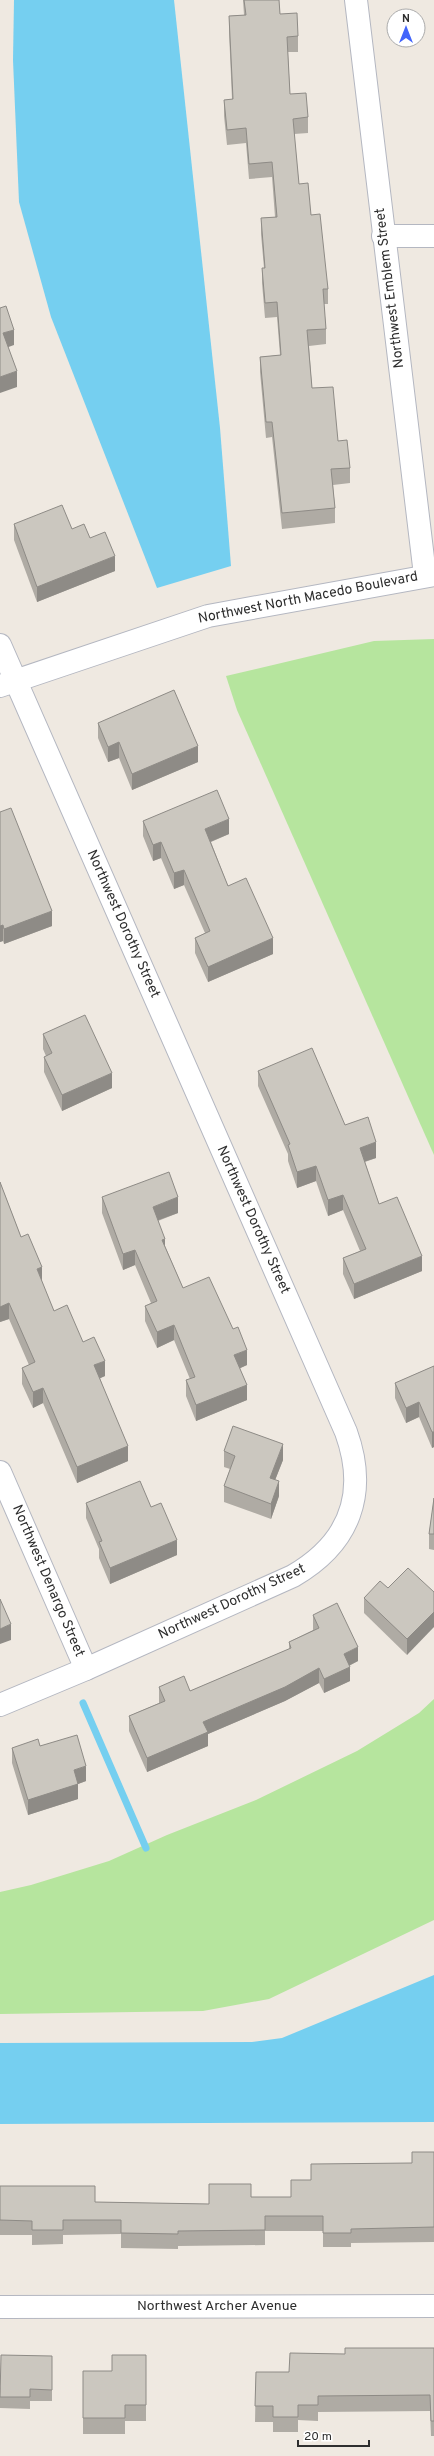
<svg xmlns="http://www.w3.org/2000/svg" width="434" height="2456" font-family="Overpass,sans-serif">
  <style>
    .green { fill: #b6e59e }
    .water { fill: #75cff0 }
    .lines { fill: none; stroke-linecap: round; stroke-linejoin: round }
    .stream { stroke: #75cff0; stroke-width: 7 }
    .minor-casing { stroke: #b4b7c1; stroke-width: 24 }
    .tertiary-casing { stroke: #b4b7c1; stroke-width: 24 }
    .minor { stroke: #fff; stroke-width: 22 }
    .tertiary { stroke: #fff; stroke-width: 22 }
    .wall { fill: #afaba4 }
    .shaded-wall { fill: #8e8b86 }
    .building { fill: #cbc7bf; stroke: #8e8b86 }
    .labels { text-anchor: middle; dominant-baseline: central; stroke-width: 3; stroke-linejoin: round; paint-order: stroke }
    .street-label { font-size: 14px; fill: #2e2e2e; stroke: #fff }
  </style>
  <rect width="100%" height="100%" fill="#efe9e1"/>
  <g class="green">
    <polygon points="434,639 434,1155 237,710 226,676 374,641"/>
    <polygon points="434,1699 434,1920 269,1999 203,2011 0,2014 0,1892 31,1885 109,1861 167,1835 256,1800 357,1751 419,1713"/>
  </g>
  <g class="water">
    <polygon points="14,0 174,0 220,428 231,566 157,588 51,317 19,202 13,60"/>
    <polygon points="434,1975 434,2122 0,2124 0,2043 252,2042 282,2038"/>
  </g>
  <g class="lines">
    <polyline class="stream" points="83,1703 146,1848"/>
    <defs>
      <g id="minor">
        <polyline points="356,0 425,575"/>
        <polyline points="383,236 434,236"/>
        <path d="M0 645 346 1432C368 1493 350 1543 293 1576L86 1669 0 1705"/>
        <polyline points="0,1472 86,1669"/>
        <polyline points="0,2307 434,2306"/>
      </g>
      <polyline id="tertiary" points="0,686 208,616 434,575"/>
    </defs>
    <use href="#minor" class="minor-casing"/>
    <use href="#tertiary" class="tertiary-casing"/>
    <use href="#minor" class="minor"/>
    <use href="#tertiary" class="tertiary"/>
  </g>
  <g class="wall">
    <polygon points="243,0 279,0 280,14 298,36 298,52 288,52 290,94 308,117 308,133 294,134 299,184 311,215 328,289 328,304 324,304 326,329 326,344 309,346 312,388 350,468 350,483 333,485 335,508 335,523 282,529 272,437 266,438 260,372 260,357 280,355 277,317 265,318 262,283 262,268 264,268 261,234 261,218 275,217 272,177 249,179 246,143 227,145 224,116 224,100 232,99 229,32 229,16 244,15"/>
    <polygon points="14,524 72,529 115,571 37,602 14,540"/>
    <polygon points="98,723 198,762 132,790 119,758 108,762 98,738"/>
    <polygon points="0,812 52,926 4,944 3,941 0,942"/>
    <polygon points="143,821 229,834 211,842 228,886 273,954 208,982 195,953 195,938 205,933 184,885 174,889 161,858 153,861 143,836"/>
    <polygon points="43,1034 112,1088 62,1111 44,1072 44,1057 46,1056 43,1049"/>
    <polygon points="258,1071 345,1125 376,1158 365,1162 379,1204 422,1271 354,1299 343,1274 343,1258 360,1251 343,1210 328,1216 316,1181 297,1188 288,1161 288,1154 258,1086"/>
    <polygon points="0,1182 21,1237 42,1283 54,1311 83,1342 105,1376 100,1378 128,1461 77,1483 43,1403 33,1408 22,1384 22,1368 29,1365 9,1319 0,1322"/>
    <polygon points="102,1197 178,1213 158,1221 165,1246 183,1288 247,1365 240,1368 247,1400 196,1421 186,1396 186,1380 190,1379 174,1340 157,1348 145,1321 145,1306 151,1303 135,1265 123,1270 102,1213"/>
    <polygon points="434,1366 434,1447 432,1448 419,1417 406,1423 395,1398 395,1383"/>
    <polygon points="224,1451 283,1460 275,1480 279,1496 271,1519 224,1502 224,1486 230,1469 224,1467"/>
    <polygon points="434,1498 434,1550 429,1549 429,1534"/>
    <polygon points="86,1503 151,1507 177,1555 110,1584 99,1558 99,1549 86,1518"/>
    <polygon points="388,1588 434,1592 407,1655 364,1613 364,1598"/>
    <polygon points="313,1615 358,1661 349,1666 350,1681 324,1693 319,1683 285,1701 208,1734 208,1746 147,1772 129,1731 129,1716 159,1703 159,1687 190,1691 289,1649 289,1642 313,1630"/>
    <polygon points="40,1746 86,1781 78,1784 78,1799 28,1815 12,1763 12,1748"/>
    <polygon points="434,2152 434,2242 351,2243 351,2247 323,2247 323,2231 265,2231 265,2245 178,2246 178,2249 121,2248 121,2234 63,2235 63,2244 32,2245 32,2235 0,2235 0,2186 95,2202 209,2204 251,2197 291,2197 311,2180 412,2163"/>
    <polygon points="434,2348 434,2436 431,2436 430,2411 318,2412 318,2421 298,2420 298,2432 273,2432 273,2422 255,2422 256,2372 289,2372 345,2354"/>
    <polygon points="146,2355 146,2421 125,2421 125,2434 83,2434 83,2371 112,2371"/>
    <polygon points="52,2356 52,2401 30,2401 30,2409 0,2408 0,2388"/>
  </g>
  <g class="shaded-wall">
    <polygon points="14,330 14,345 3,349 3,333"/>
    <polygon points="17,371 17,387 0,393 0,377"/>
    <polygon points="115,556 115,571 37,602 37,587"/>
    <polygon points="119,742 119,758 108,762 108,747"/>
    <polygon points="198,746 198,762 132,790 132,774"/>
    <polygon points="229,819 229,834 205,844 205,829"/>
    <polygon points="161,842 161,858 153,861 153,845"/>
    <polygon points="184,870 184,885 174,889 174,873"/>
    <polygon points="52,911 52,926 4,944 4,929"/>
    <polygon points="3,925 3,941 0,942 0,926"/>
    <polygon points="273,938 273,954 208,982 208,967"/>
    <polygon points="112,1073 112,1088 62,1111 62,1095"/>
    <polygon points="376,1142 376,1158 360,1163 360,1148"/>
    <polygon points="316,1166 316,1181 297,1188 297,1172"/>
    <polygon points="343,1195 343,1210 328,1216 328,1200"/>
    <polygon points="178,1197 178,1213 153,1222 153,1207"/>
    <polygon points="165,1239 165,1254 162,1240"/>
    <polygon points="135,1250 135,1265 123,1270 123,1254"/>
    <polygon points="422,1256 422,1271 354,1299 354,1284"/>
    <polygon points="42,1267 42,1283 37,1269"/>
    <polygon points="9,1303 9,1319 0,1322 0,1307"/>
    <polygon points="174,1325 174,1340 157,1348 157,1332"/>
    <polygon points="247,1350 247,1365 234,1371 234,1355"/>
    <polygon points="105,1361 105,1376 94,1381 94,1365"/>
    <polygon points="247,1385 247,1400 196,1421 196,1405"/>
    <polygon points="43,1388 43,1403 33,1408 33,1392"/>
    <polygon points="419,1402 419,1417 406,1423 406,1408"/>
    <polygon points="432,1432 434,1432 434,1447 432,1448"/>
    <polygon points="283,1444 283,1460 270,1493 270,1478"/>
    <polygon points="128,1446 128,1461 77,1483 77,1467"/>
    <polygon points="279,1481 279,1496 271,1519 271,1504"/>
    <polygon points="177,1540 177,1555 110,1584 110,1568"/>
    <polygon points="434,1612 434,1627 407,1655 407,1639"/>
    <polygon points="11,1624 11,1640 0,1644 0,1629"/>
    <polygon points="358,1647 358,1661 344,1668 344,1654"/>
    <polygon points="350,1667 350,1681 324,1693 324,1679"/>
    <polygon points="319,1668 319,1683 285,1701 208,1734 208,1746 147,1772 147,1758 203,1722"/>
    <polygon points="86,1766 86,1781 78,1784 78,1799 28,1815 28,1800 74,1770"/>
  </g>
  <g class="building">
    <polygon points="244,0 279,0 280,14 297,13 298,36 287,37 290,94 306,93 308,117 293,119 299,184 308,183 311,215 320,214 328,289 323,289 326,329 307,330 312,388 333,387 338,441 347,440 350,468 331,469 335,508 282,513 272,422 266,422 260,357 281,355 277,302 265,303 262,268 265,268 261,218 277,217 272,162 249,164 246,128 227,130 224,100 233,99 229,16 246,15"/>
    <polygon points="6,306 14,330 3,333 17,371 0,377 0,308"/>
    <polygon points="62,505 72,529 84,524 90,538 105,532 115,556 37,587 14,524"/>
    <polygon points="174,690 198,746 132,774 119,742 108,747 98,723"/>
    <polygon points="217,790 229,819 205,829 228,886 246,878 273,938 208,967 195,938 210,931 184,870 174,873 161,842 153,845 143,821"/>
    <polygon points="11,808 52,911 4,929 3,925 0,926 0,812"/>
    <polygon points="85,1015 112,1073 62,1095 44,1057 52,1053 43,1034"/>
    <polygon points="312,1048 345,1125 368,1117 376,1142 360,1148 379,1204 397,1197 422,1256 354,1284 343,1258 366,1249 343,1195 328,1200 316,1166 297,1172 288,1145 290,1144 258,1071"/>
    <polygon points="169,1172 178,1197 153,1207 165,1239 162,1240 183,1288 209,1277 233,1329 238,1327 247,1350 234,1355 247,1385 196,1405 186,1380 195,1377 174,1325 157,1332 145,1306 157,1301 135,1250 123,1254 102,1197"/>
    <polygon points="0,1182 21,1237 28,1234 42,1267 37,1269 54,1311 67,1305 83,1342 94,1337 105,1361 94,1365 128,1446 77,1467 43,1388 33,1392 22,1368 35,1362 9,1303 0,1307"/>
    <polygon points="434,1366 434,1432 432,1432 419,1402 406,1408 395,1383"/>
    <polygon points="233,1426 283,1444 270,1478 279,1481 271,1504 224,1486 235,1456 224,1451"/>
    <polygon points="140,1481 151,1507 161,1503 177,1540 110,1568 99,1542 102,1541 86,1503"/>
    <polygon points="434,1498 434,1534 429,1534"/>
    <polygon points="408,1568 434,1592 434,1612 407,1639 364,1598 380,1581 388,1588"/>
    <polygon points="0,1599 11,1624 0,1629"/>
    <polygon points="337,1603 358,1647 344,1654 350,1667 324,1679 319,1668 285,1687 203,1722 208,1732 147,1758 129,1716 165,1701 159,1687 184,1676 190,1691 291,1648 289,1642 319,1628 313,1615"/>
    <polygon points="77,1735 86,1766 74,1770 78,1784 28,1800 12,1748 38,1739 40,1746"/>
    <polygon points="412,2152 434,2152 434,2227 351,2229 351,2233 323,2233 323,2216 265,2216 265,2230 178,2231 178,2234 121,2233 121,2220 63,2220 63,2230 32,2230 32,2221 0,2220 0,2186 95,2186 95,2202 209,2204 209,2184 251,2184 251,2197 291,2197 291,2180 311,2180 311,2164 412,2163"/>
    <polygon points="345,2348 434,2348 434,2421 431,2421 430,2395 318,2396 318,2405 298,2405 298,2417 273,2417 273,2406 255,2406 256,2372 289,2372 290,2353 345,2354"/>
    <polygon points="1,2355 52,2356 52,2390 30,2389 30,2397 0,2397"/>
    <polygon points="112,2355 146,2355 146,2405 125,2405 125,2418 83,2418 83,2371 112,2371"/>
  </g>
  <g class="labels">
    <g class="street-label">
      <text transform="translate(390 288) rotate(-97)">Northwest Emblem Street</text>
      <text transform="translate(308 598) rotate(-11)">Northwest North Macedo Boulevard</text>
      <text transform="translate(123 924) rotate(66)">Northwest Dorothy Street</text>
      <text transform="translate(253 1220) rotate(66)">Northwest Dorothy Street</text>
      <text transform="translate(48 1581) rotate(67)">Northwest Denargo Street</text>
      <text transform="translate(232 1602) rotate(-25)">Northwest Dorothy Street</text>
      <text x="217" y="2306">Northwest Archer Avenue</text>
    </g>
  </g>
  <g transform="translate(406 28)"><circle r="19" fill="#ffffff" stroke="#ababab"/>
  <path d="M0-3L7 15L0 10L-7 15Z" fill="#4264fb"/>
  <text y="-6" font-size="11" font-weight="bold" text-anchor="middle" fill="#2e2e2e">N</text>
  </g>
  <path d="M298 2440v6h71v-6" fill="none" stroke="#2e2e2e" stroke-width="2"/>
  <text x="304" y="2440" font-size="12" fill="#2e2e2e" stroke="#ffffff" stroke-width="3" paint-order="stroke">20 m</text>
</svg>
